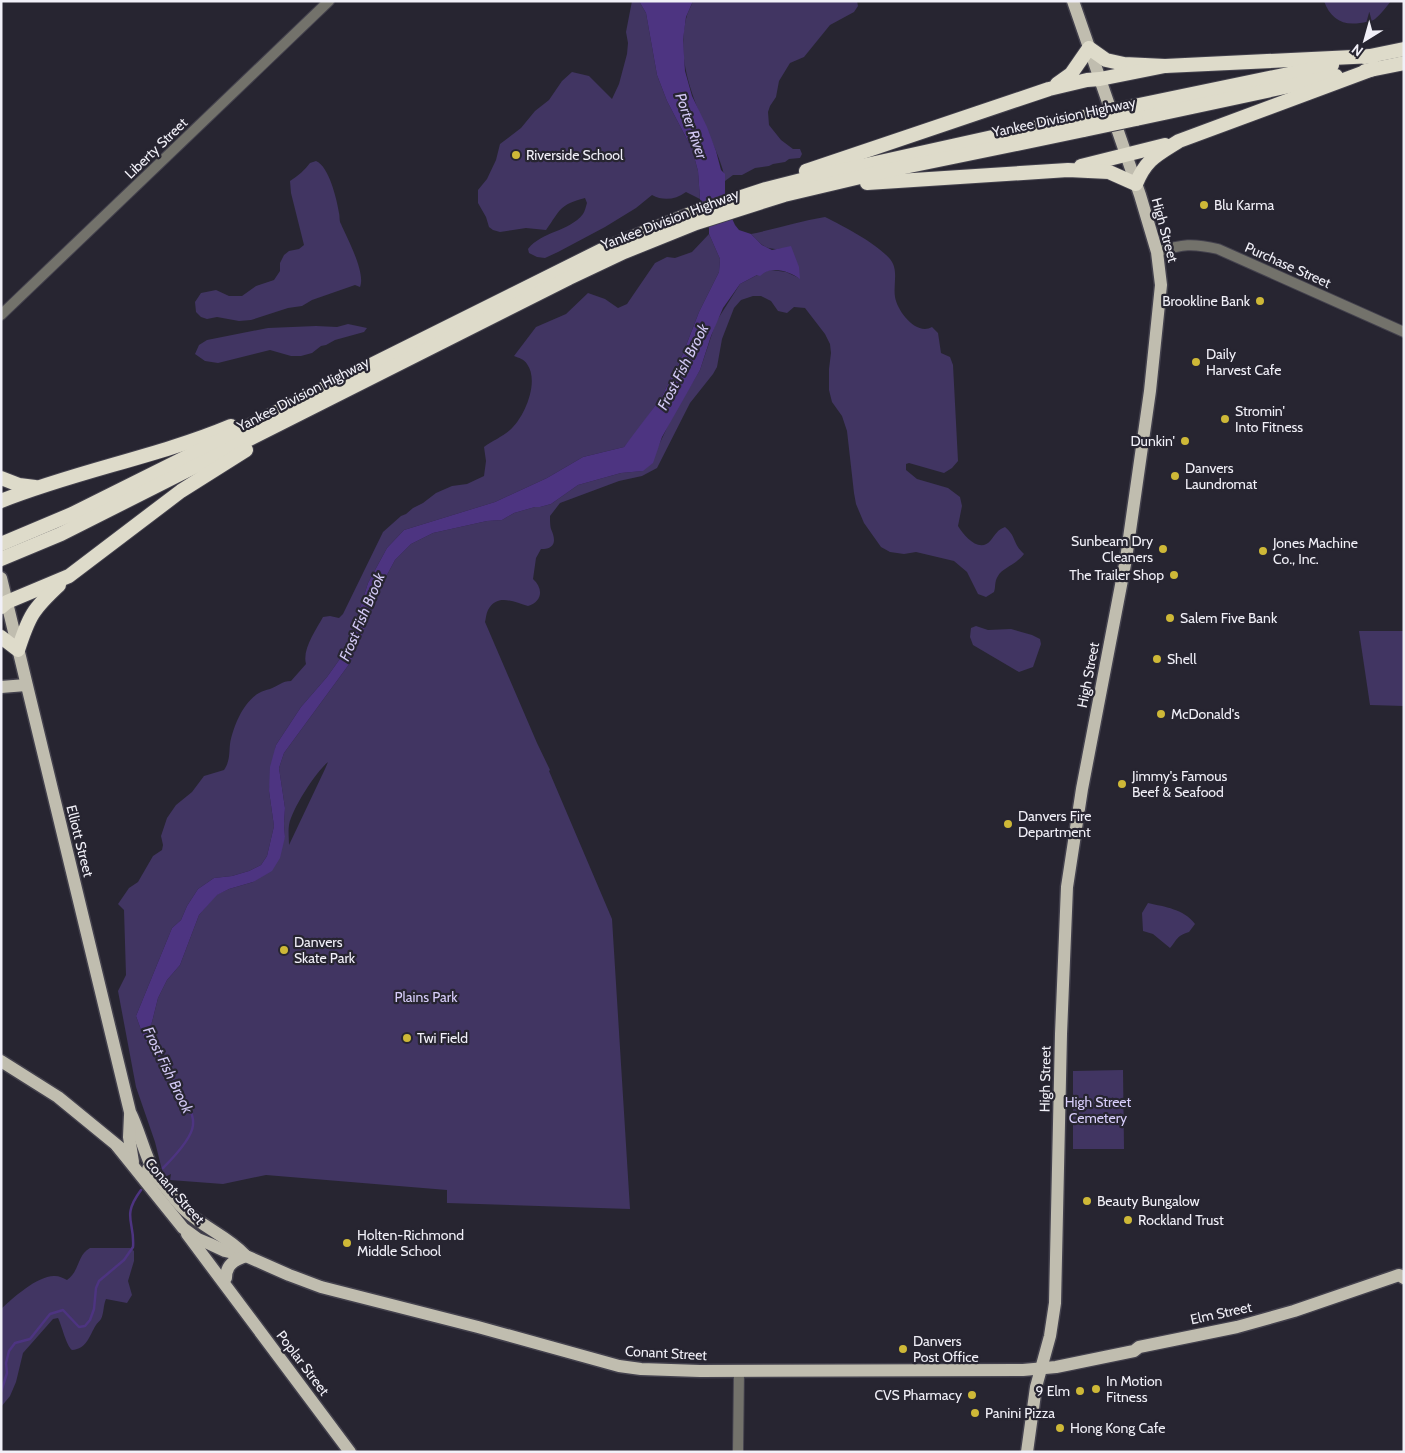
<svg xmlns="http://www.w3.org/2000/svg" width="1405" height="1453" font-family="Cabin,sans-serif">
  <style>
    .green { fill: #413562; fill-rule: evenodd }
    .water { fill: #4d3481 }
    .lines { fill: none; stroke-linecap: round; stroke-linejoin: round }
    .stream { stroke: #4d3481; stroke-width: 2.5 }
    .minor-casing { stroke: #43414d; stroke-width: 12 }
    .major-casing { stroke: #43414d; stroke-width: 15 }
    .highway-casing { stroke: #43414d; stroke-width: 16 }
    .minor { stroke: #73726b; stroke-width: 10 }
    .major { stroke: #c0bdaf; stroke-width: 12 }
    .highway { stroke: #dedbca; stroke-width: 14 }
    .highway-bridge-casing { stroke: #43414d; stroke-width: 16; stroke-linecap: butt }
    .highway-bridge { stroke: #dedbca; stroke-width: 14 }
    .poi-dot { fill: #ceb837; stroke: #272531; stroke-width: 2 }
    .labels { text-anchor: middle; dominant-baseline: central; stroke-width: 4.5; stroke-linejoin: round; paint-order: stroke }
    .street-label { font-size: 14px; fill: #f1f0f8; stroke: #272531 }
    .poi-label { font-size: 14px; fill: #f1f0f8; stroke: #272531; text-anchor: start }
    .park-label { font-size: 14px; fill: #d8cefb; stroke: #272531 }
    .water-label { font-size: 15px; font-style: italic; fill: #d2c8f4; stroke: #272531 }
  </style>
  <rect width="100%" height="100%" fill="#272531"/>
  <g class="green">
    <path d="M632 1H639L646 13 657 75 667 101 692 149 698 171 700 199 686 192C675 200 663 201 652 195L636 208 605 227 558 252 545 258 537 257 529 253 528 249C542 231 569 232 583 214 585 211 586 206 587 203L585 198C559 205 561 209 546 230L526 228 500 232 493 230 489 227 486 217 478 203V190L487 179 496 160 500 144 521 128 535 111 549 100 562 81 572 72 589 76 612 99 619 84 627 54 628 43 626 32Z"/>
    <path d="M693 1H857L858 6 854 12 830 25 804 57 790 63 779 81 776 97 770 106 768 112 769 125 781 140 793 149H800L802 154 800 158 789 159 785 162 773 164 769 166 755 168 742 175H733L725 181C725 172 715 147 710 138 694 100 676 62 686 19 687 13 691 7 693 1Z"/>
    <path d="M1324 1H1391C1386 7 1381 14 1375 19 1371 22 1365 22 1360 23 1342 26 1330 18 1324 1Z"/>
    <path d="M316 161C329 166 337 200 339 213 340 217 339 221 341 224 347 238 366 273 360 287L355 285 312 300 302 306 288 308 251 320 239 321 217 317 207 319 201 317 196 312 195 302 201 293 216 290 229 296H242L256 286 274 280 280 271V263L284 255 289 251 299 249 304 245 291 193 290 181C298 176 305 170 310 163Z"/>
    <path d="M825 217C845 227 876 243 890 259 899 270 893 284 895 297 897 309 911 329 925 329 927 329 930 328 932 327L938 333 941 353 950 357 953 365 958 461 952 468 944 473 909 463 906 464V470L917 479 948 488 960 497 962 506 958 526C965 537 980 554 991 540 996 534 997 530 1005 527 1017 537 1012 543 1024 554 1016 565 1002 568 998 576 994 582 996 587 994 592L986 597 978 594 967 572 954 561 916 552 904 554 890 552 881 547 864 523 856 504 854 493 847 431 842 416 832 402 829 390V369L831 353 830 344 825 334 805 308 794 307 787 313 778 311 771 301 761 296H753L741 300 734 308 722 339 717 367 713 374 690 403 657 468 642 476 619 481 560 503 550 516C550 519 550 525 551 529 556 540 556 549 541 549L536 558 533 579C544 589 542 602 528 606 514 602 497 593 488 610 486 614 486 618 485 622L537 743 550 770 549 771 612 919 630 1209 447 1203V1190L266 1175 223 1184 170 1180 171 1174 167 1176H164L163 1174 155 1142 136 1087 118 991 126 975 124 910 118 904 129 888 138 882 153 856 162 850 163 845 161 836 167 818 176 805 192 792 204 776 224 770C230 761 229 754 230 744 233 727 243 702 259 693 262 691 266 690 270 689 278 686 282 681 291 681L306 664C302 649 316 630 323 617L330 616 339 618 343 614 383 532 401 516 406 514 413 508 423 503 436 493 452 486 467 484 484 476 486 461 484 447C492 441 502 437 510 430 524 418 540 382 527 364 524 359 519 358 514 356L536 327 566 314 588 293 605 299 618 308 627 304 655 263 667 257 675 258 692 252 709 234 720 259 719 272 699 312 682 356 661 398 635 434 624 447 583 457 547 478 495 502 404 530 387 548 368 583 347 649 327 677 301 707 276 745 269 791 274 826 267 856 261 865 249 871 232 876 214 878 198 889 187 906 181 920 172 928 136 1016 144 1038 151 1041 148 1029 152 1022 158 998 167 980 180 965 199 915 216 895 229 889 253 882 285 837 284 824 285 808 279 768 284 753 350 663 367 623 374 599 395 560 411 544 433 533 487 521 502 520 514 513 535 507H540L551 504 578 485 621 473 642 471 657 449 673 415 700 370 716 322 740 284 763 272 771 270 786 272 799 278 785 248C766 251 764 247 751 234 776 229 800 221 825 217ZM328 762 325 769 289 845C289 839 288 831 289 825 292 809 315 773 328 762Z"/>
    <polygon points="348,324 367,328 364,332 335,340 326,345 321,346 312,353 301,356 291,356 270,350 218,363 205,361 195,354 199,345 207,340 268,328 316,326 337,327"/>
    <polygon points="976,626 988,630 1011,629 1032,635 1040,639 1041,644 1033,667 1019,672 973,645 970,637 971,628"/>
    <polygon points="1359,631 1404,631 1404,706 1370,705"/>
    <path d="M1148 903C1165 907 1184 909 1195 924L1189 932C1176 936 1178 939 1170 948L1153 934 1143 931 1142 913Z"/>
    <polygon points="1123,1070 1124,1149 1073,1149 1073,1071"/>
    <path d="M90 1248H130L134 1251V1261L128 1281 132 1295 127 1303 106 1299C103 1306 104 1313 101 1319 100 1321 97 1323 96 1325 89 1336 87 1349 72 1350 66 1345 62 1326 58 1318L53 1319 23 1353 16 1382 10 1396 1 1407V1309C13 1298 38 1275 55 1276 59 1276 63 1278 67 1280 80 1271 77 1255 90 1248Z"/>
  </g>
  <path class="water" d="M639 1H693L686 17 683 40 685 71 692 96 707 127 716 151 721 170 725 174V193L728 210 735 225 739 230 751 234 762 245 772 250 791 246 799 267 800 279C789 271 771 265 760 276L757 275 740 284 723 308 711 336 700 370 662 437 653 463 643 471 621 473 578 485 551 504 540 507H535L514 513 502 520 487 521 433 533 411 544 395 560 374 599 367 623 350 663 284 753 279 768 285 808 284 824 285 837 280 858 272 871 253 882 229 889 217 895 199 915 180 965 167 980 158 998 152 1022 149 1029 152 1044 149 1045 144 1038 136 1016 172 928 181 920 187 906 198 889 214 878 232 876 249 871 261 865 267 856 274 826 269 791 270 767 276 745 301 707 327 677 347 649 368 583 387 548 404 530 495 502 547 478 583 457 624 447 661 398 682 356 699 312 719 272 720 259 709 234V228L700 199 698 171 692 149 667 101 657 75 646 13Z"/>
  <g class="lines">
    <g class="stream">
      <path d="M149 1034 156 1052 189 1105C191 1112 194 1118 193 1125 192 1138 172 1159 163 1168"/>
      <path d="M1 1392 7 1373 6 1363 9 1351 15 1343 30 1339 50 1314 63 1310 79 1327 85 1326 90 1320 94 1309 96 1288 99 1281 124 1260 133 1247C135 1221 121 1217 141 1190"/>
    </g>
    <defs>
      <g id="minor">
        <path d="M1157 252C1183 244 1192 243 1218 249L1404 332"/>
        <polyline points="1,315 329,1"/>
        <polyline points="738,1452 739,1371"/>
      </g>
      <g id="major">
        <path d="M1 578 130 1112C140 1132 144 1154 155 1174"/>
        <polyline points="1,687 26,685"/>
        <polyline points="1,1061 58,1097 124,1151"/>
        <polyline points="130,1115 129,1137 133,1162"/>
        <polyline points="117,1146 183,1228 198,1239 210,1244 225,1251 246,1256 289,1275 321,1287 478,1327 619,1366 641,1369 700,1371 1023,1370 1056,1367 1134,1351 1139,1347 1237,1327 1294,1311 1399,1275 1404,1278"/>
        <path d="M148 1169C163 1181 173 1200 187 1212 205 1228 228 1237 244 1254"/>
        <polyline points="187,1234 350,1452"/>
        <path d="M226 1278C226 1265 234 1260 246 1256"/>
        <polyline points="1027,1452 1036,1387 1050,1336 1055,1303 1061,1034 1067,887 1082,789 1126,559 1150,391 1161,285 1157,252 1140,195 1073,1"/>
      </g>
      <g id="highway">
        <polyline points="1365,57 1404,49"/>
        <polyline points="1365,71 1404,63"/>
        <polyline points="1057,84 1071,74 1089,48 1106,60 1124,64 1165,66 1374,56"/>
        <polyline points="1134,106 1332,65"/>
        <polyline points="1136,119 1336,76"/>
        <polyline points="1081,166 1165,145"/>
        <polyline points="806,171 1049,89 1087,80 1100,79 1165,66"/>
        <path d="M867 183 1068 170 1109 172 1136 184C1146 159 1157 155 1179 141L1373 69"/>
        <polyline points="1,478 19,485 35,487"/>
        <path d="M1 501C76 471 157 457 231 426"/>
        <polyline points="1,544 72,514 606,248 693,213 766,189 821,175 1079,118"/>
        <polyline points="1,559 61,534 569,278 624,252 696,223 784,195 890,170 1084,130"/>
        <polyline points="1,607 7,602 69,576 181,491 246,450"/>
        <path d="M1 637 18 650C29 616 33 609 59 585"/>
      </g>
    </defs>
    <use href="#minor" class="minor-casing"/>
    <use href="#major" class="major-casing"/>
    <use href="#highway" class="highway-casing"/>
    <use href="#minor" class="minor"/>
    <use href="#major" class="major"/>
    <use href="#highway" class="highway"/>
    <defs>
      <g id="highway-bridge">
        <polyline points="1079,118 1134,106"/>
        <polyline points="1084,130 1136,119"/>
      </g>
    </defs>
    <use href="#highway-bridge" class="highway-bridge-casing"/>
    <use href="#highway-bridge" class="highway-bridge"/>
  </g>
  <g class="poi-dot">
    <circle cx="516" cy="155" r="5"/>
    <circle cx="1204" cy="205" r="5"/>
    <circle cx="1260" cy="301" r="5"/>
    <circle cx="1196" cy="362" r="5"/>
    <circle cx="1225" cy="419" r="5"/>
    <circle cx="1185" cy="441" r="5"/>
    <circle cx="1175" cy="476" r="5"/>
    <circle cx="1163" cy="549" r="5"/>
    <circle cx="1263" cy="551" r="5"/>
    <circle cx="1174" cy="575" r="5"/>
    <circle cx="1170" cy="618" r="5"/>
    <circle cx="1157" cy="659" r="5"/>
    <circle cx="1161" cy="714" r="5"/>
    <circle cx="1122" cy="784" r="5"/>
    <circle cx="1008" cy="824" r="5"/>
    <circle cx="284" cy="950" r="5"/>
    <circle cx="407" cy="1038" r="5"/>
    <circle cx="1087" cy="1201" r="5"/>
    <circle cx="1128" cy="1220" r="5"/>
    <circle cx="347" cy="1243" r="5"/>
    <circle cx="903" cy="1349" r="5"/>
    <circle cx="1096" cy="1389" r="5"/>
    <circle cx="1080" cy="1391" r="5"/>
    <circle cx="972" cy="1395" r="5"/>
    <circle cx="975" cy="1413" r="5"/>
    <circle cx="1060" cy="1428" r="5"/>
  </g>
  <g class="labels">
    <g class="street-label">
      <text transform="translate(1064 117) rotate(-12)">Yankee Division Highway</text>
      <text transform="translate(156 148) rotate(-44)">Liberty Street</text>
      <text transform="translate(670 219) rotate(-21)">Yankee Division Highway</text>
      <text transform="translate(1165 230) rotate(75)">High Street</text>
      <text transform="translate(1288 265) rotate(24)">Purchase Street</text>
      <text transform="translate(303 394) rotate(-27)">Yankee Division Highway</text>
      <text transform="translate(1088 675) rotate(-79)">High Street</text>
      <text transform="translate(80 841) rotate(76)">Elliott Street</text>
      <text transform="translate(1045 1079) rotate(-89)">High Street</text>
      <text transform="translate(175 1191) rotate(49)">Conant Street</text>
      <text transform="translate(1221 1313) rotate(-12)">Elm Street</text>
      <text transform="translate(666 1353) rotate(3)">Conant Street</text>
      <text transform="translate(303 1363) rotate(53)">Poplar Street</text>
    </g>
    <g class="poi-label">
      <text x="526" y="155">Riverside School</text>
      <text x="1214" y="205">Blu Karma</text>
      <text x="1250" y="301" text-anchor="end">Brookline Bank</text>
      <text x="1206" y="354">Daily<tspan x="1206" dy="16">Harvest Cafe</tspan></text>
      <text x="1235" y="411">Stromin'<tspan x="1235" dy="16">Into Fitness</tspan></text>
      <text x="1175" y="441" text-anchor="end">Dunkin'</text>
      <text x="1185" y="468">Danvers<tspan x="1185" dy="16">Laundromat</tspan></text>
      <text x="1153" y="541" text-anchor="end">Sunbeam Dry<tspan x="1153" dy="16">Cleaners</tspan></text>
      <text x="1273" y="543">Jones Machine<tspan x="1273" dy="16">Co., Inc.</tspan></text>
      <text x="1164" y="575" text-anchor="end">The Trailer Shop</text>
      <text x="1180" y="618">Salem Five Bank</text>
      <text x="1167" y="659">Shell</text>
      <text x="1171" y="714">McDonald's</text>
      <text x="1132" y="776">Jimmy's Famous<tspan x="1132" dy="16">Beef &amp; Seafood</tspan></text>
      <text x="1018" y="816">Danvers Fire<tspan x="1018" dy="16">Department</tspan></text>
      <text x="294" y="942">Danvers<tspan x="294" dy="16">Skate Park</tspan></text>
      <text x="417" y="1038">Twi Field</text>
      <text x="1097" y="1201">Beauty Bungalow</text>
      <text x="1138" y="1220">Rockland Trust</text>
      <text x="357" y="1235">Holten-Richmond<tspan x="357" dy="16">Middle School</tspan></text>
      <text x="913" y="1341">Danvers<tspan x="913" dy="16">Post Office</tspan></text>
      <text x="1106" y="1381">In Motion<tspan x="1106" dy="16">Fitness</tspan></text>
      <text x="1070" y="1391" text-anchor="end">9 Elm</text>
      <text x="962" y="1395" text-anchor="end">CVS Pharmacy</text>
      <text x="985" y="1413">Panini Pizza</text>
      <text x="1070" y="1428">Hong Kong Cafe</text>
    </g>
    <g class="park-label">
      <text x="426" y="997">Plains Park</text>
      <text x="1098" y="1102">High Street<tspan x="1098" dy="16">Cemetery</tspan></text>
    </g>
    <g class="water-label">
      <text transform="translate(691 126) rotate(71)">Porter River</text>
      <text transform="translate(683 367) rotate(-63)">Frost Fish Brook</text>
      <text transform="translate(362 617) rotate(-67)">Frost Fish Brook</text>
      <text transform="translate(168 1070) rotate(64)">Frost Fish Brook</text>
    </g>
  </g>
  <rect width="1405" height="1453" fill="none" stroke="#f1f0f8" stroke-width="5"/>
  <g transform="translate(1365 40) rotate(217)" stroke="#272531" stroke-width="4" paint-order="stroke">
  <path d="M0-4L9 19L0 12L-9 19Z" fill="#f1f0f8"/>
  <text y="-8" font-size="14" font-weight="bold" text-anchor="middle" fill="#f1f0f8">N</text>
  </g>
</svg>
